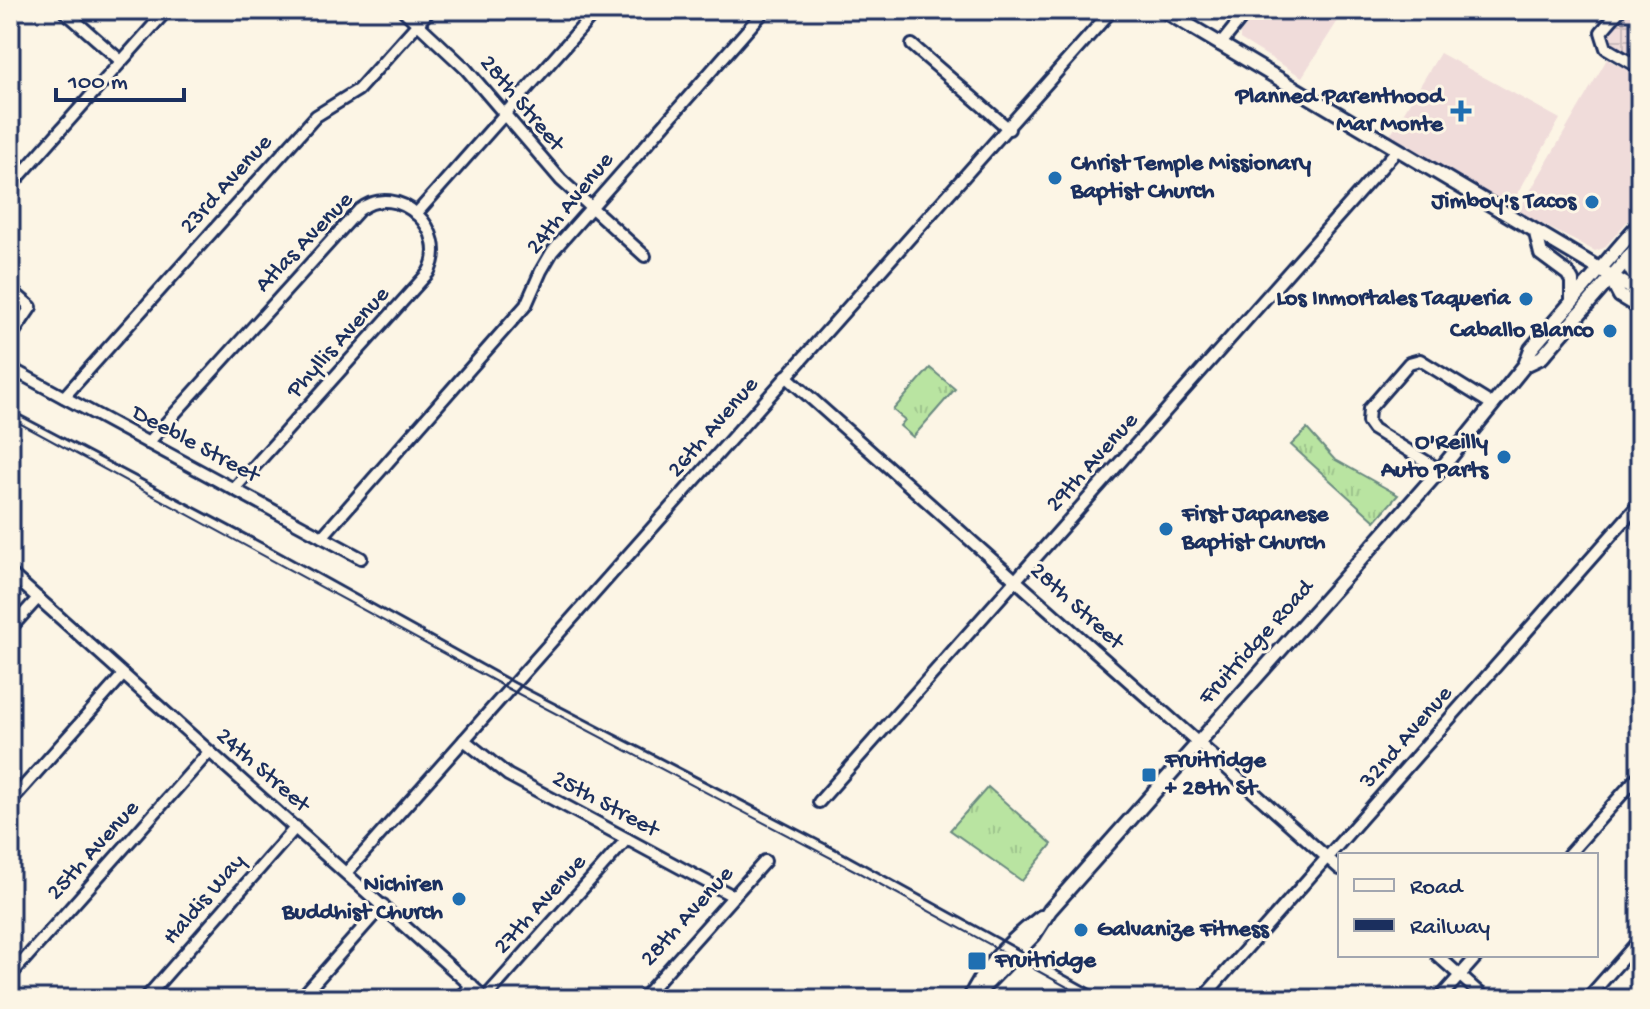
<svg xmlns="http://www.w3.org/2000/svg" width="1650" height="1009" font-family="'Gochi Hand',sans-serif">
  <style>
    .built { fill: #f0dcda }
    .industrial { fill: url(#industrial-grid) }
    .grass { fill: url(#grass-tufts); stroke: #6a8a80; stroke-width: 2 }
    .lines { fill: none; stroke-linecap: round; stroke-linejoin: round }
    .minor-casing { stroke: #1b2f5e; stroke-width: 16 }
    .major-casing { stroke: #1b2f5e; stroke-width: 18 }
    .minor { stroke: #fcf5e5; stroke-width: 10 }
    .major { stroke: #fcf5e5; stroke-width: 12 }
    .tram { stroke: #1b2f5e; stroke-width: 2 }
    .rail { stroke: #1b2f5e; stroke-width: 3 }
    .poi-dot { fill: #1f6fb2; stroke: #fcf5e5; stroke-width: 3 }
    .labels { text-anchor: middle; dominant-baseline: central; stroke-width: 6; stroke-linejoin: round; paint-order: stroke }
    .poi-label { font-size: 24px; font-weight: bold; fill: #1b2f5e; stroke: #fcf5e5; text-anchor: end }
    .street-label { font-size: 24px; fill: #1b2f5e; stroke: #fcf5e5 }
  </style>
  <defs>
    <pattern id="industrial-grid" width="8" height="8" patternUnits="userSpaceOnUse" patternTransform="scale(2)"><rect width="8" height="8" fill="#f0dcda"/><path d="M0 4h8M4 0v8" fill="none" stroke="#cdbdbe"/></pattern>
    <pattern id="grass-tufts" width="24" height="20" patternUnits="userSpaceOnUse" patternTransform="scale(2)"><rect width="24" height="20" fill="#b9e4a1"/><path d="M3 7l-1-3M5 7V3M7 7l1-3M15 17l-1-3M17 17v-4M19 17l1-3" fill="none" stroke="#9ec48d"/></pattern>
  </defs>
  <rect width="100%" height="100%" fill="#fcf5e5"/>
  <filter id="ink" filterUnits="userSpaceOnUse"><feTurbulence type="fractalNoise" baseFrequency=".0125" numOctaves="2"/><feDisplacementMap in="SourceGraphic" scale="16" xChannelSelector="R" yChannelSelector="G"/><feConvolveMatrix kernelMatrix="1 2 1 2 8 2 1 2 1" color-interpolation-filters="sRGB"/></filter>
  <g filter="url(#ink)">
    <g class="built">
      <polygon points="1260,10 1329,10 1339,19 1302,77 1240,39 1240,33"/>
      <polygon points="1440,53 1560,119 1510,207 1390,135"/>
      <polygon points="1607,59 1640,77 1640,207 1604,248 1595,251 1518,212"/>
    </g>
    <polygon class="industrial" points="1627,10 1640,10 1640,60 1612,43 1607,35"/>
    <g class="grass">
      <polygon points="930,368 955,389 913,437 900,426 905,420 893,410"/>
      <polygon points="1307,429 1334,459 1398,495 1375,521 1291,445"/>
      <polygon points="988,787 1052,844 1022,881 950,830"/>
    </g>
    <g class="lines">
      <defs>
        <g id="minor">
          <polyline points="63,10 121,61"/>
          <polyline points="403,10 466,69 561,180 645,256"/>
          <polyline points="1620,10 1601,32 1606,48 1640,68"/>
          <polyline points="912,45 1009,129"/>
          <polyline points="1220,45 1248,10"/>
          <polyline points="10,187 167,10"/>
          <polyline points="416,214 597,10"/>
          <polyline points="10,289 31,307 10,338"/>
          <polyline points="10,368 361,558"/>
          <polyline points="786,376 1340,869"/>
          <polyline points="64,397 316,116 358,90 430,10"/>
          <path d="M148 443 359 210C398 180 452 231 428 273L234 489"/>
          <polyline points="1440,470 1373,429 1368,422 1369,409 1409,363 1420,360 1493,405"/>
          <polyline points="322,537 526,305 541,271 552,252 765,10"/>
          <polyline points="10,573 486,999"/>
          <polyline points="10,629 38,598"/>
          <polyline points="464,740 508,775 733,896"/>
          <polyline points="10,802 123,675"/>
          <polyline points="819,802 1397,150"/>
          <polyline points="1568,855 1640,774"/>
          <polyline points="346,873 1112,10"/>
          <polyline points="1437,955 1486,999"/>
          <polyline points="10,976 209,752"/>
          <polyline points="485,998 627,839"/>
          <polyline points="145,999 296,827"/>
          <polyline points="300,999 383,905"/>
          <polyline points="459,999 472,985"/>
          <polyline points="642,999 765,861"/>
          <polyline points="1202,999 1640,503"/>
          <polyline points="1439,999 1478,955"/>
          <polyline points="1587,999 1640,939"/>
        </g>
        <g id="major">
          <polyline points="1163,10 1640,293"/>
          <polyline points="1536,233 1541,254 1568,274 1572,281 1572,299"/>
          <polyline points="1634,251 1631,270 1640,284"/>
          <polyline points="1610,277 1620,296 1640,308"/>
          <polyline points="1525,365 1542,357 1640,244"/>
          <path d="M970 998C983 967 1015 937 1041 917"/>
          <polyline points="972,999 1034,935 1050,910 1440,470 1525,365 1531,349 1640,223"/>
        </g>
      </defs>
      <use href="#minor" class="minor-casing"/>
      <use href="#major" class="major-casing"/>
      <use href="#minor" class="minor"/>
      <use href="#major" class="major"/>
      <polyline class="tram" points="10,418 509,689 854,870 1089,999"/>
      <polyline class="rail" points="10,410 275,550 515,683 843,853 1108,999"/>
    </g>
  </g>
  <g class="poi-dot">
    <path d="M1457 99h8v8h8v8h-8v8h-8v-8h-8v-8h8z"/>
    <circle cx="1055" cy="178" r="8"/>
    <circle cx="1592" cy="202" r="8"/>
    <circle cx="1526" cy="299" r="8"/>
    <circle cx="1610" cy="331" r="8"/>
    <circle cx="1504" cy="457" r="8"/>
    <circle cx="1166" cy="529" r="8"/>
    <rect x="1141" y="767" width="16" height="16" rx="4"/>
    <circle cx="459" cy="899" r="8"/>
    <circle cx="1081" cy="930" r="8"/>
    <rect x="967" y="951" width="20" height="20" rx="4"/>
  </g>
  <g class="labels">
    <g class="poi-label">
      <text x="1443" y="97">Planned Parenthood<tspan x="1443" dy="28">Mar Monte</tspan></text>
      <text x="1071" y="164" text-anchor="start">Christ Temple Missionary<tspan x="1071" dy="28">Baptist Church</tspan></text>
      <text x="1576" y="202">Jimboy's Tacos</text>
      <text x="1510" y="299">Los Inmortales Taqueria</text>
      <text x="1594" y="331">Caballo Blanco</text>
      <text x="1488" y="443">O'Reilly<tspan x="1488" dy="28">Auto Parts</tspan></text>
      <text x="1182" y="515" text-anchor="start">First Japanese<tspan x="1182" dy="28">Baptist Church</tspan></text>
      <text x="1165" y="761" text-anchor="start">Fruitridge<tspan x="1165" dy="28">+ 28th St</tspan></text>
      <text x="443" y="885">Nichiren<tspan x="443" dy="28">Buddhist Church</tspan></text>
      <text x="1097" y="930" text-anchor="start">Galvanize Fitness</text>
      <text x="995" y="961" text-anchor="start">Fruitridge</text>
    </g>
    <g class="street-label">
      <text transform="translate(521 104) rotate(50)">28th Street</text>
      <text transform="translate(227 185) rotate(-48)">23rd Avenue</text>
      <text transform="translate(571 204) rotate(-51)">24th Avenue</text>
      <text transform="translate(305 243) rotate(-46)">Atlas Avenue</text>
      <text transform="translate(339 343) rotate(-48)">Phyllis Avenue</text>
      <text transform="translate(714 428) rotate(-49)">26th Avenue</text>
      <text transform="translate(195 445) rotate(28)">Deeble Street</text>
      <text transform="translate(1093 463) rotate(-48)">29th Avenue</text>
      <text transform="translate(1076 607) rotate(42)">28th Street</text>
      <text transform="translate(1257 643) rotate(-48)">Fruitridge Road</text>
      <text transform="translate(1407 738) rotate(-49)">32nd Avenue</text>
      <text transform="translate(262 771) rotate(41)">24th Street</text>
      <text transform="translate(605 805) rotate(28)">25th Street</text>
      <text transform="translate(94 851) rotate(-48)">25th Avenue</text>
      <text transform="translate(205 900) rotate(-49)">Haldis Way</text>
      <text transform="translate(541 905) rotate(-48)">27th Avenue</text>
      <text transform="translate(688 917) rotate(-48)">28th Avenue</text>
    </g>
  </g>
  <rect width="1650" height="1009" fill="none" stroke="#fcf5e5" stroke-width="40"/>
  <rect x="20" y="20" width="1610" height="969" fill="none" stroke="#1b2f5e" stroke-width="3" filter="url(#ink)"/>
  <rect x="1338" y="853" width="260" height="104" fill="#fcf5e5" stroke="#a2a6af" stroke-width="2"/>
  <rect x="1354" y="879" width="40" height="12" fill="#fcf5e5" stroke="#a2a6af" stroke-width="2"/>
  <text x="1410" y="893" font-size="24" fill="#1b2f5e">Road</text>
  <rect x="1354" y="919" width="40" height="12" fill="#1b2f5e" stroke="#a2a6af" stroke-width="2"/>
  <text x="1410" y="933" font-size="24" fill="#1b2f5e">Railway</text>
  <path d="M56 88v12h128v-12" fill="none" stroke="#1b2f5e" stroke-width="4"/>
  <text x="68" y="88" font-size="24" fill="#1b2f5e" stroke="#fcf5e5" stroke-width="6" paint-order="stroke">100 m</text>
</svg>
